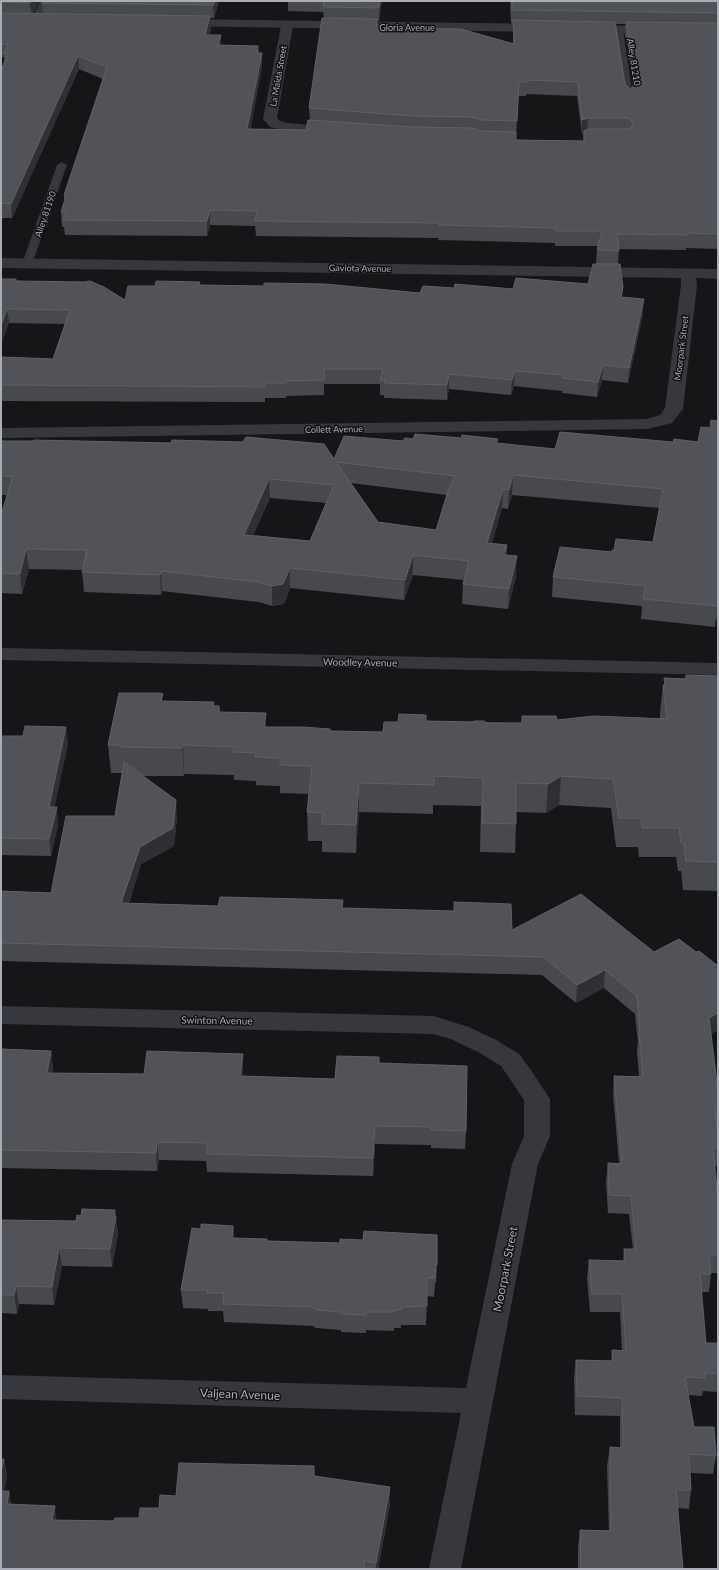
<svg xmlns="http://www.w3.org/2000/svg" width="719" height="1570" font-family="Lato,sans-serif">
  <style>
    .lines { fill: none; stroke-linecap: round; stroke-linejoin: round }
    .service { fill: #37383d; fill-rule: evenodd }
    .minor { fill: #37383d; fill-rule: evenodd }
    .tertiary { fill: #37383d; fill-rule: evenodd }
    .wall { fill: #47494d; fill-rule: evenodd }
    .shaded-wall { fill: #2f3033 }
    .building { fill: #525359; stroke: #5f6168; fill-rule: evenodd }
    .labels { text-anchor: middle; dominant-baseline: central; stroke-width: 3; stroke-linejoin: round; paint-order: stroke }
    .far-street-label { font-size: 9px; fill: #a8adb8; stroke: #111113 }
    .street-label { font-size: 10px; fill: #a8adb8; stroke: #111113 }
    .near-street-label { font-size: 12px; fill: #a8adb8; stroke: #111113 }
  </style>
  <rect width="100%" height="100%" fill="#161618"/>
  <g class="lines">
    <g class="service">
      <polygon points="40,1 48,1 38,23 32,23 31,21"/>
      <polygon points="616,27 619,27 623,29 633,98 629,101 625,98 615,29"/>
      <polygon points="62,162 67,165 32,264 30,266 24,266 22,264 57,165"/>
    </g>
    <g class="minor">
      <polygon points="287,22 291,23 293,26 277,118 280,121 287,123 336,127 341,128 343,131 341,134 336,135 287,131 270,127 263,119 281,26 283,23"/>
      <polygon points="1,258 718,269 718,279 696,278 697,285 683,409 672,423 647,429 1,438 1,428 647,419 660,415 665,408 681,285 681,278 1,268"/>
      <polygon points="1,1006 433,1016 469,1027 498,1041 519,1054 531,1070 550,1099 550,1136 538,1164 461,1569 429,1569 461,1413 1,1399 1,1375 466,1388 512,1164 524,1136 524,1100 501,1066 480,1053 451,1039 433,1034 1,1024"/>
    </g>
    <g class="tertiary">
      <polygon points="181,19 543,24 547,25 549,28 547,31 543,32 177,26 175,23 177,20"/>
      <polygon points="587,25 655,26 659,27 661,30 659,33 655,34 583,32 581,29 583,26"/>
      <polygon points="1,648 718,663 718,675 1,660"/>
    </g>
  </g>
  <g class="wall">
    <path d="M1 1H39L33 14H43L42 3 219 1 214 18H210L211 29 209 35 221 45 258 46 259 53H262V67L250 129 306 130 310 120 309 108 324 18 323 12 288 11V1H382L379 21H377V25L383 28 513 43V23H511L510 1H718V249L686 248V250L619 249 618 264 623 287 622 297 643 314 628 383 602 380 597 397 562 393V391L514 386 511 395 449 389 447 400 384 398V395H380V384H324V395L286 396V398H265V402L1 401V357L53 359 65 324 9 323 1 279 125 300 155 286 200 285 420 293 454 288 513 289 588 284 596 264 597 250 598 246H555V243L438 240V238L256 236 255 226 210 225 207 236 65 235 64 227H62L61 212 64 202V195L103 79 79 69 12 218H1V70L4 62V57H1ZM616 24H626L625 35 633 86 630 89 625 84ZM526 94 577 96 582 134 583 133V141L516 140 518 96H526Z"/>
    <path d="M718 421V619H716L715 627 641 619 642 606 552 597 553 577 612 552 614 550 653 542 660 508 512 495 508 509 502 508 492 543 507 545V555L516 576 508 609 462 604 463 584 464 580 413 575 404 600 290 588 284 604 272 606 259 602 162 591 161 595 84 592 82 572 83 570 29 569 22 594 1 593V515L7 495H1V441L334 459 413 439H498L497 443 555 449 698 442 710 428ZM351 483 447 495 436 530 378 522ZM270 498 326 503 310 541 253 535Z"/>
    <polygon points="686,675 718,676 718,891 683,890 681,871 678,871 676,857 639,857 638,847 616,847 611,808 559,805 546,813 516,812 516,824 515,853 480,852 481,806 433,805 433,814 359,812 356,853 322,852 322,841 308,841 307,812 309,794 280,793 280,786 256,785 256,781 234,780 234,775 184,774 184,776 143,776 177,817 174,846 141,864 129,903 218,906 343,908 512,930 654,952 696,952 718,966 718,1030 711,1034 718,1091 718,1124 717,1127 718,1134 718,1160 717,1166 715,1166 718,1201 718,1273 711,1273 709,1292 701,1292 706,1343 718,1343 718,1392 703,1391 702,1396 688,1395 694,1427 716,1456 713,1474 690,1473 691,1490 689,1509 678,1508 683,1569 578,1569 578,1548 580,1530 609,1531 607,1466 610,1447 620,1448 620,1416 575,1415 574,1378 576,1360 611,1361 612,1350 622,1351 620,1312 590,1312 587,1278 589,1260 623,1261 624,1249 633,1249 629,1214 608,1213 606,1181 608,1163 619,1163 613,1094 614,1076 639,1076 637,1051 638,1042 635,1014 604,988 576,1003 542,975 1,961 1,891 51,893 115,816 122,773 111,773 108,745 163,701 219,706 220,712 266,713 266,727 330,731 383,732 398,722 426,721 522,723 522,716 557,720 660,719 660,713 663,685 664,685 664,678 685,679"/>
    <polygon points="1,736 68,744 54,807 58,825 51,856 1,855"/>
    <polygon points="1,1049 51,1051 53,1069 52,1073 144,1074 243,1072 243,1076 335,1079 379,1063 466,1131 465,1149 431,1148 431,1145 375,1144 373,1176 207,1172 206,1161 159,1160 157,1171 1,1168"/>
    <polygon points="115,1210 118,1234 112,1267 62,1266 54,1305 19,1304 17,1314 1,1313 1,1315 1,1220 76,1221 81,1216"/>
    <polygon points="233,1226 234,1238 267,1241 437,1265 436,1283 435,1283 434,1297 427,1296 426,1325 401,1325 401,1328 394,1328 394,1331 366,1330 366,1333 341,1332 341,1330 316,1328 313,1326 224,1322 223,1311 208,1311 208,1309 183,1308 181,1290 201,1229"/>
    <polygon points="4,1459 7,1477 4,1491 9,1491 11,1504 57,1520 114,1521 139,1518 159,1508 176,1496 314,1476 390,1505 378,1569 1,1569"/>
  </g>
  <g class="shaded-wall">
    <polygon points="31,1 39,1 32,16 30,3"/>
    <polygon points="215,1 219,1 214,18 213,5"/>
    <polygon points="380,1 382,1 379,21 379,8"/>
    <polygon points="210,16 211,29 205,48 205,35"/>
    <polygon points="221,35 221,48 218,45"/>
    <polygon points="262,53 262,67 248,143 247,129"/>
    <polygon points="78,56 79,69 12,218 11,204"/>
    <polygon points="588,118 587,132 584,131 583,133 582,134 582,120"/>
    <polygon points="210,210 210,225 207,236 207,221"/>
    <polygon points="644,299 643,314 628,383 629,368"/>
    <polygon points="7,309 9,323 1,345 1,326"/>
    <polygon points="603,365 602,380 597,397 598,382"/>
    <polygon points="515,371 514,386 511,395 512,380"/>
    <polygon points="449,374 449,389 447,400 447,385"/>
    <polygon points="513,475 512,495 508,509 509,490"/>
    <polygon points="269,479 270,498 245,554 244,535"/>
    <polygon points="503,489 502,508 486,563 487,543"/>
    <polygon points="507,545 506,565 504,555"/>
    <polygon points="26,549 29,569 22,594 20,574"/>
    <polygon points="413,555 413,575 404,600 405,580"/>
    <polygon points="517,556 516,576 508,609 509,589"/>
    <polygon points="290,568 290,588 284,604 272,606 272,586"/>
    <polygon points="161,571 162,591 161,595 160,575"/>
    <polygon points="266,713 267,741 264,727"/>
    <polygon points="66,727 68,744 51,824 49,807"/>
    <polygon points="183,745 184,774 184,776 182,748"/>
    <polygon points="561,776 559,805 546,813 548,784"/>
    <polygon points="359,783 359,812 356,853 356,825"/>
    <polygon points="176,800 177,817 174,846 141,864 123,920 121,903 140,847"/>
    <polygon points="57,807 58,825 51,856 49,839"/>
    <polygon points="605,970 604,988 576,1003 577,985"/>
    <polygon points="718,1013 718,1030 707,1036 709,1018"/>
    <polygon points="51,1051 53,1069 49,1091 47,1073"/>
    <polygon points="243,1054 243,1072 241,1094 240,1076"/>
    <polygon points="375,1126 375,1144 373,1176 373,1158"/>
    <polygon points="157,1142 159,1160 157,1171 156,1153"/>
    <polygon points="115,1210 118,1234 112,1267 110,1249"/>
    <polygon points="233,1226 234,1244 232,1238"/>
    <polygon points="59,1248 62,1266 54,1305 52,1287"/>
    <polygon points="16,1286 19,1304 17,1314 14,1295"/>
    <polygon points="4,1459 7,1477 1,1505 1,1472"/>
    <polygon points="390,1487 390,1505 378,1569 376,1569 376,1563"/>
    <polygon points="9,1491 12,1509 7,1504"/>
    <polygon points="55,1506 57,1524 52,1520"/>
  </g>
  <g class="building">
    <polygon points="1,1 31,1 30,3 1,2"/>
    <polygon points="43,1 215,1 213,5 42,3"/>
    <polygon points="324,1 380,1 379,8 323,7"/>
    <polygon points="512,1 718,1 718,13 512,10"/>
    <polygon points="1,13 210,16 205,35 221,35 218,45 258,46 257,53 262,53 247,129 306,130 308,120 413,127 471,128 482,131 516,132 516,140 585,141 584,131 589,129 625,129 631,128 633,123 630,119 625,118 588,118 582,120 578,82 526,80 526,82 519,82 517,121 483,120 471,117 413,116 309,108 322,18 377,19 376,25 383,25 382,28 461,29 514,44 513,20 615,22 625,84 630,89 636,84 626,22 718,23 718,234 687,233 688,235 617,234 619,251 597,250 602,231 556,231 555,228 439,225 439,223 255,221 257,211 210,210 207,221 63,220 66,212 61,212 66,196 64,195 107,67 78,56 11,204 1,203 1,70 8,54 4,54 8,44 1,44"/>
    <polygon points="593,264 620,264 623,287 621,297 644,299 629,368 603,365 598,382 563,378 564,375 515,371 512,380 449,374 447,385 384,383 385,380 380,380 383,369 324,369 324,380 286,381 286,383 265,383 265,387 1,385 1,357 53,359 70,310 7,309 1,326 1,279 16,279 16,281 84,282 90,281 104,287 125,300 128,286 155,286 156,281 200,282 199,285 264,286 264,283 325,284 420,293 423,286 454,288 455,284 513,289 516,278 588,284"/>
    <path d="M711 420 718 421V602L717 606 643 599 645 586 553 577 560 547 612 552V550H614L616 539 653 542 663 489 513 475 509 490 503 489 487 543 507 545 504 555 517 556 509 589 463 584 469 561 413 555 405 580 290 568 283 584 272 586 258 582 161 571 160 575 82 572 87 550 26 549 20 574 1 573V515L13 476H1V441H33L34 440 171 443 172 440 243 442 246 437 324 444 334 459 344 436 403 441 405 438 413 439 415 434 461 438 462 435 498 439 496 443 555 449 560 432 673 442 674 439 698 442 701 427 710 428ZM336 462 455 476 449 488 436 530 378 522ZM269 479 334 485 310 541 244 535Z"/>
    <polygon points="686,675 718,676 718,862 686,861 684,843 681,843 679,828 642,828 641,818 619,818 613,779 561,776 548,784 516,783 516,824 482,823 483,778 434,776 434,785 359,783 356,825 322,824 323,813 307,812 312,766 280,765 280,758 255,757 256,753 233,752 234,747 183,745 182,748 120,747 121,745 108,745 119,693 159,693 163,694 161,701 214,702 213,706 219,706 219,712 266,713 264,727 303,727 330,729 330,731 383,732 384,722 398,722 399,714 426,715 426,721 472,722 475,721 484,721 487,723 522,723 522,716 556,716 557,720 594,716 667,719 663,685 665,685 664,678 686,679"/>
    <polygon points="25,726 66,727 49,807 57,807 49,839 1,838 1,736 23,736"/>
    <polygon points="124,762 176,800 173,828 140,847 121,903 218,906 220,897 343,900 342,908 454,911 454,902 511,904 512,930 581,894 654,952 679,939 696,952 699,951 718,966 718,1013 709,1018 718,1091 718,1109 715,1109 718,1134 718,1148 713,1148 718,1201 718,1255 709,1255 711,1274 700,1274 706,1343 718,1343 718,1374 704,1373 705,1378 685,1377 694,1427 714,1427 716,1456 689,1454 691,1490 676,1490 683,1569 581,1569 580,1530 611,1531 610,1447 623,1448 622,1398 577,1396 576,1360 613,1361 612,1350 626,1351 622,1294 592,1294 589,1260 625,1261 624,1249 636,1249 631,1196 609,1195 608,1163 622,1164 614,1076 643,1077 639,1033 640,1033 637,996 605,970 577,985 544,957 1,943 1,891 51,893 66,816 115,816"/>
    <polygon points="1,1049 51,1051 47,1073 144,1074 147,1051 243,1054 240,1076 335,1079 337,1056 379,1057 379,1063 467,1066 466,1131 431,1130 431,1127 375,1126 373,1158 206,1154 208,1143 157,1142 156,1153 1,1150"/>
    <polygon points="82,1209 115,1210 114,1216 116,1216 110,1249 59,1248 52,1287 16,1286 14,1295 1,1295 1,1220 76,1221 77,1215 81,1216"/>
    <polygon points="201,1224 233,1226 232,1238 267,1239 267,1241 340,1243 340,1239 363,1240 364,1231 437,1235 437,1265 435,1265 435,1278 427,1278 427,1306 401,1307 401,1310 394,1310 394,1312 366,1312 366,1315 341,1314 341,1312 316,1310 313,1307 223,1304 224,1293 207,1293 208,1290 181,1290 192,1228 201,1229"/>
    <polygon points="1,1459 4,1459 1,1472"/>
    <polygon points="179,1463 314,1466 314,1476 390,1487 376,1563 364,1561 364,1569 1,1569 1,1491 9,1491 7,1504 55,1506 52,1520 114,1521 115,1518 139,1518 140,1508 159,1508 160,1495 176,1496"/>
  </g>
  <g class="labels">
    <g class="far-street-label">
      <text x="407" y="27">Gloria Avenue</text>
      <text transform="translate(634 62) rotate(81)">Alley 81210</text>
      <text transform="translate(278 76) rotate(-80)">La Maida Street</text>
      <text transform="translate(45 214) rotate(-71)">Alley 81190</text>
      <text transform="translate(360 268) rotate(1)">Gaviota Avenue</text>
      <text transform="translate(681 348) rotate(-83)">Moorpark Street</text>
      <text transform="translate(334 429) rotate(-1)">Collett Avenue</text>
    </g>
    <g class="street-label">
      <text transform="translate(360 662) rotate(1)">Woodley Avenue</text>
      <text transform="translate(217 1020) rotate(1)">Swinton Avenue</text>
    </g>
    <g class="near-street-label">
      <text transform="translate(505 1269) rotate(-79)">Moorpark Street</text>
      <text transform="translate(240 1394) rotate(2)">Valjean Avenue</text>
    </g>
  </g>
  <rect width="719" height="1570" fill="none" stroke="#a8adb8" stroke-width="4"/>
</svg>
